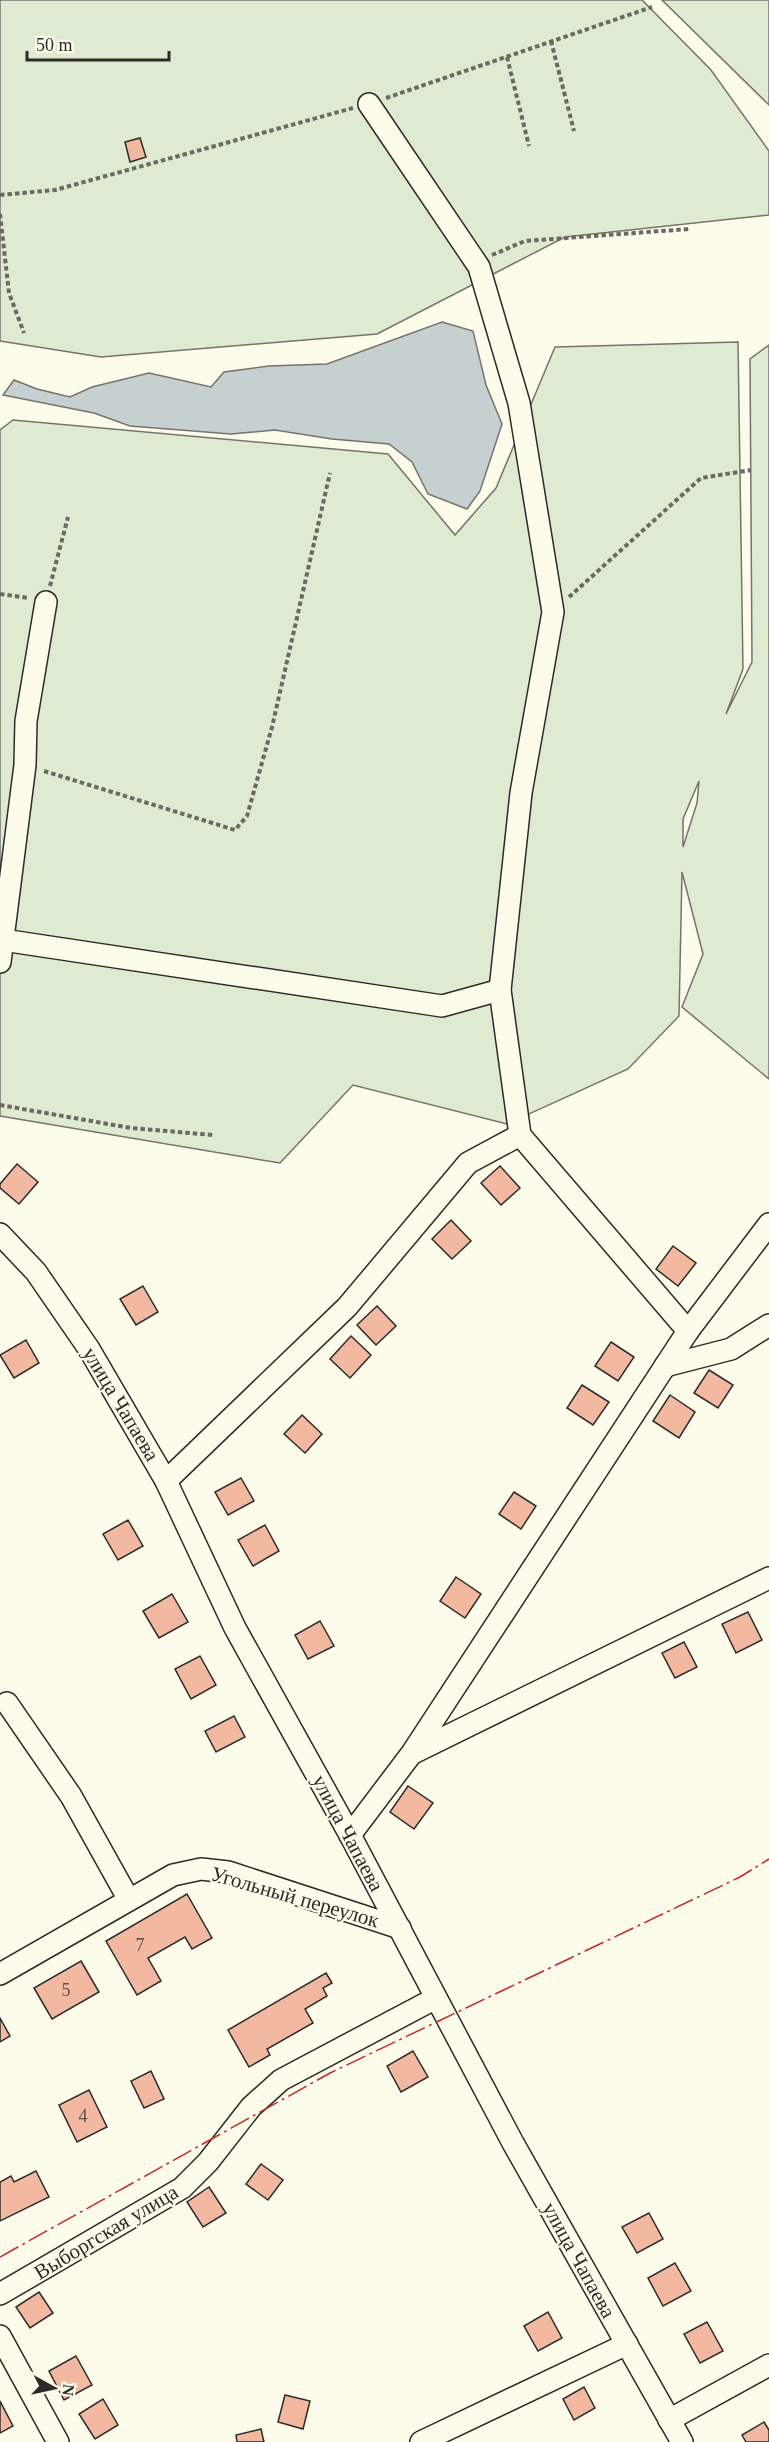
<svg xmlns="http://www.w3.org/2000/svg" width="769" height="2442" font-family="'Times New Roman',serif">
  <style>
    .green { fill: #deebd1; stroke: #74746e; stroke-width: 1.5; fill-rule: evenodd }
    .water { fill: #c7d0d0; stroke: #74746e; stroke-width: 1.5 }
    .building { fill: #f2b8a0; stroke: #2b2b2b; stroke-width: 1.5 }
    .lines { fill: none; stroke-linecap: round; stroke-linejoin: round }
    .minor-casing { stroke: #2b2b2b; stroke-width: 24 }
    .path { stroke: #6a6964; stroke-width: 4; stroke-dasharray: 4.5 3; stroke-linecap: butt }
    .minor { stroke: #fdfbea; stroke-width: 21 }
    .power { stroke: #c62828; stroke-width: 1.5; stroke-dasharray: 21 4.5 3 4.5; stroke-linecap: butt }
    .labels { text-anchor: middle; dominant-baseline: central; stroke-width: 4.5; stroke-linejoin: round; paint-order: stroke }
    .number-label { font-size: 18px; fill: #5d4e48 }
    .street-label { font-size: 21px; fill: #2b2b2b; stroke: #fdfbea }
  </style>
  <rect width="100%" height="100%" fill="#fdfbea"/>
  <g class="green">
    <polygon points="0,0 642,0 711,70 769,151 769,215 565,237 377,334 101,357 0,341"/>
    <polygon points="662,0 769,0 769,105"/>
    <path d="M738 342 743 669 726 714 752 662 750 359 769 345V1079L682 1007 703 954 682 872 679 1016 628 1069 507 1124 353 1085 280 1163 0 1116V430L13 420 388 454 455 535 496 488 555 347ZM699 781 697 803 683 847V819Z"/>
  </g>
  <polygon class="water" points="442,322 473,331 486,385 502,424 480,491 467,509 428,494 412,462 389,444 332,439 275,430 231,434 130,426 94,413 3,395 14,380 37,389 70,397 92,387 149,373 211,387 224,372 269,366 327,364"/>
  <g class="building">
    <polygon points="140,138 146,157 130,162 125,142"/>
    <polygon points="17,1164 38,1182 19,1204 0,1188 0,1184"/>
    <polygon points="500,1166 520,1188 501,1205 481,1183"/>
    <polygon points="451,1220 471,1241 452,1259 432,1239"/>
    <polygon points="673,1246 696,1263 678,1286 656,1269"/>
    <polygon points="143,1286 158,1312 136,1325 120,1299"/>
    <polygon points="377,1306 396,1326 376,1345 357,1325"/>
    <polygon points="351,1336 371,1355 350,1378 330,1359"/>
    <polygon points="26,1340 39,1363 14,1378 0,1355"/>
    <polygon points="611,1342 634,1357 618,1381 595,1366"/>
    <polygon points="709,1370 733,1385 718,1408 694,1393"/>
    <polygon points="582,1385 609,1402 593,1425 567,1408"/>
    <polygon points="670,1395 695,1412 679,1438 653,1421"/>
    <polygon points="302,1415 322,1434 305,1453 284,1434"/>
    <polygon points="241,1478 254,1501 228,1515 215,1492"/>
    <polygon points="514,1492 536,1506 521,1529 499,1514"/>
    <polygon points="128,1520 143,1546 118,1560 103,1534"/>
    <polygon points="265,1525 279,1551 253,1566 238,1540"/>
    <polygon points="456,1577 481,1594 465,1618 440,1601"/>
    <polygon points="172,1594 188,1622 159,1638 143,1611"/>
    <polygon points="748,1612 762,1640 736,1653 722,1624"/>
    <polygon points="320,1621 334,1646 308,1659 295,1635"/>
    <polygon points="684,1642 697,1667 675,1678 662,1653"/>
    <polygon points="200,1656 216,1685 191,1699 175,1669"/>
    <polygon points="234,1716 245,1737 216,1752 205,1731"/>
    <polygon points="408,1786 433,1803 414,1829 390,1812"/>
    <polygon points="187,1894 212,1938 192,1949 185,1937 148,1958 161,1981 137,1995 106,1941"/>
    <polygon points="81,1961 99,1992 52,2019 34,1988"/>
    <polygon points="326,1973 332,1983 323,1988 327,1996 305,2009 313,2023 267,2049 270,2055 249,2067 228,2030"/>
    <polygon points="0,2018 10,2036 0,2042"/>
    <polygon points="413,2051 428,2077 401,2092 387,2066"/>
    <polygon points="151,2071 164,2099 144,2108 131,2081"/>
    <polygon points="89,2090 107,2127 77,2142 59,2105"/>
    <polygon points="261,2164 283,2180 268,2200 246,2184"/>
    <polygon points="36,2171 49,2197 0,2221 0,2182 11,2176 14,2182"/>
    <polygon points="209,2187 226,2213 203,2227 187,2202"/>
    <polygon points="649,2213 663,2239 637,2253 622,2227"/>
    <polygon points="675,2263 691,2291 663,2306 648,2278"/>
    <polygon points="39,2292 53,2313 30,2328 16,2307"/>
    <polygon points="548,2312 562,2338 538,2351 524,2326"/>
    <polygon points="707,2322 723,2351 700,2363 684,2334"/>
    <polygon points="76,2356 92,2385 64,2400 49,2371"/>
    <polygon points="584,2387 595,2408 574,2420 563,2399"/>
    <polygon points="285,2395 310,2401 303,2429 278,2422"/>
    <polygon points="103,2399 118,2425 95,2439 79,2414"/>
    <polygon points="0,2401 13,2426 0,2433"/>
    <polygon points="764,2422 769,2430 769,2442 746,2442 742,2435"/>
    <polygon points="261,2429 264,2442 237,2442 236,2435"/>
  </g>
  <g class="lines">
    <defs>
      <g id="minor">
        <polyline points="369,104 479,267 519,403 553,612 521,793 500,990 520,1135 688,1331"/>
        <polyline points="3,940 442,1006 500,990"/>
        <polyline points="0,962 25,765 26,721 46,602"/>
        <polyline points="0,1234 36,1272 89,1349 166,1481 235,1628 350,1835 513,2143 682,2442"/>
        <polyline points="665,1366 731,1349 769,1325"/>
        <polyline points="166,1481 347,1307 468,1163 520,1135"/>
        <polyline points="7,1703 71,1796 129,1900"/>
        <polyline points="413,1753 769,1578"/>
        <polyline points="350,1835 412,1753 688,1331 769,1224"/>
        <polyline points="0,1974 173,1875 201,1869 228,1872 400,1928"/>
        <polyline points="0,2294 182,2188 208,2162 251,2107 281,2080 436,1998"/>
        <polyline points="0,2336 58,2442"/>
        <polyline points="669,2420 769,2365"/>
        <polyline points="421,2442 627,2344"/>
      </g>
    </defs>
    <use href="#minor" class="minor-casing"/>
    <g class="path">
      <polyline points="551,41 574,131"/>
      <polyline points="507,57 529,146"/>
      <polyline points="386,98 652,7"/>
      <polyline points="0,195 55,190 353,108"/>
      <polyline points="0,214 9,293 24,333"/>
      <polyline points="492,255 525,241 689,229"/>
      <polyline points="50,586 68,517"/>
      <polyline points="0,594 29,598"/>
      <polyline points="569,597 701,478 751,470"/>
      <polyline points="44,771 235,830 247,816 272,727 330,473"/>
      <polyline points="0,1105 131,1128 213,1135"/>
    </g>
    <use href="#minor" class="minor"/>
    <polyline class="power" points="0,2257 330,2073 740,1877 769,1859"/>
  </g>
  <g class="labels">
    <g class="number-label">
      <text x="140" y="1945">7</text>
      <text x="66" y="1990">5</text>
      <text x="83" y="2116">4</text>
    </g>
    <g class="street-label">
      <text transform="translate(121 1404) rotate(59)">улица Чапаева</text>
      <text transform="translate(348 1833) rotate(62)">улица Чапаева</text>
      <text transform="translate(295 1897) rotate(16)">Угольный переулок</text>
      <text transform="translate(106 2232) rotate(-31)">Выборгская улица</text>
      <text transform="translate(579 2260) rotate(61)">улица Чапаева</text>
    </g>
  </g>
  <g transform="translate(54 2388) rotate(98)" stroke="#fdfbea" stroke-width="4.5" paint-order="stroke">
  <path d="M0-4.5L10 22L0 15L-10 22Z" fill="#2b2b2b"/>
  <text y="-9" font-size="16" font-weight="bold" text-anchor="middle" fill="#2b2b2b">N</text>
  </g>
  <path d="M27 51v9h142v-9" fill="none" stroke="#2b2b2b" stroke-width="3"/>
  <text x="36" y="51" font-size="18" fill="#2b2b2b" stroke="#fdfbea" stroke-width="4.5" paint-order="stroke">50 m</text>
</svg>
